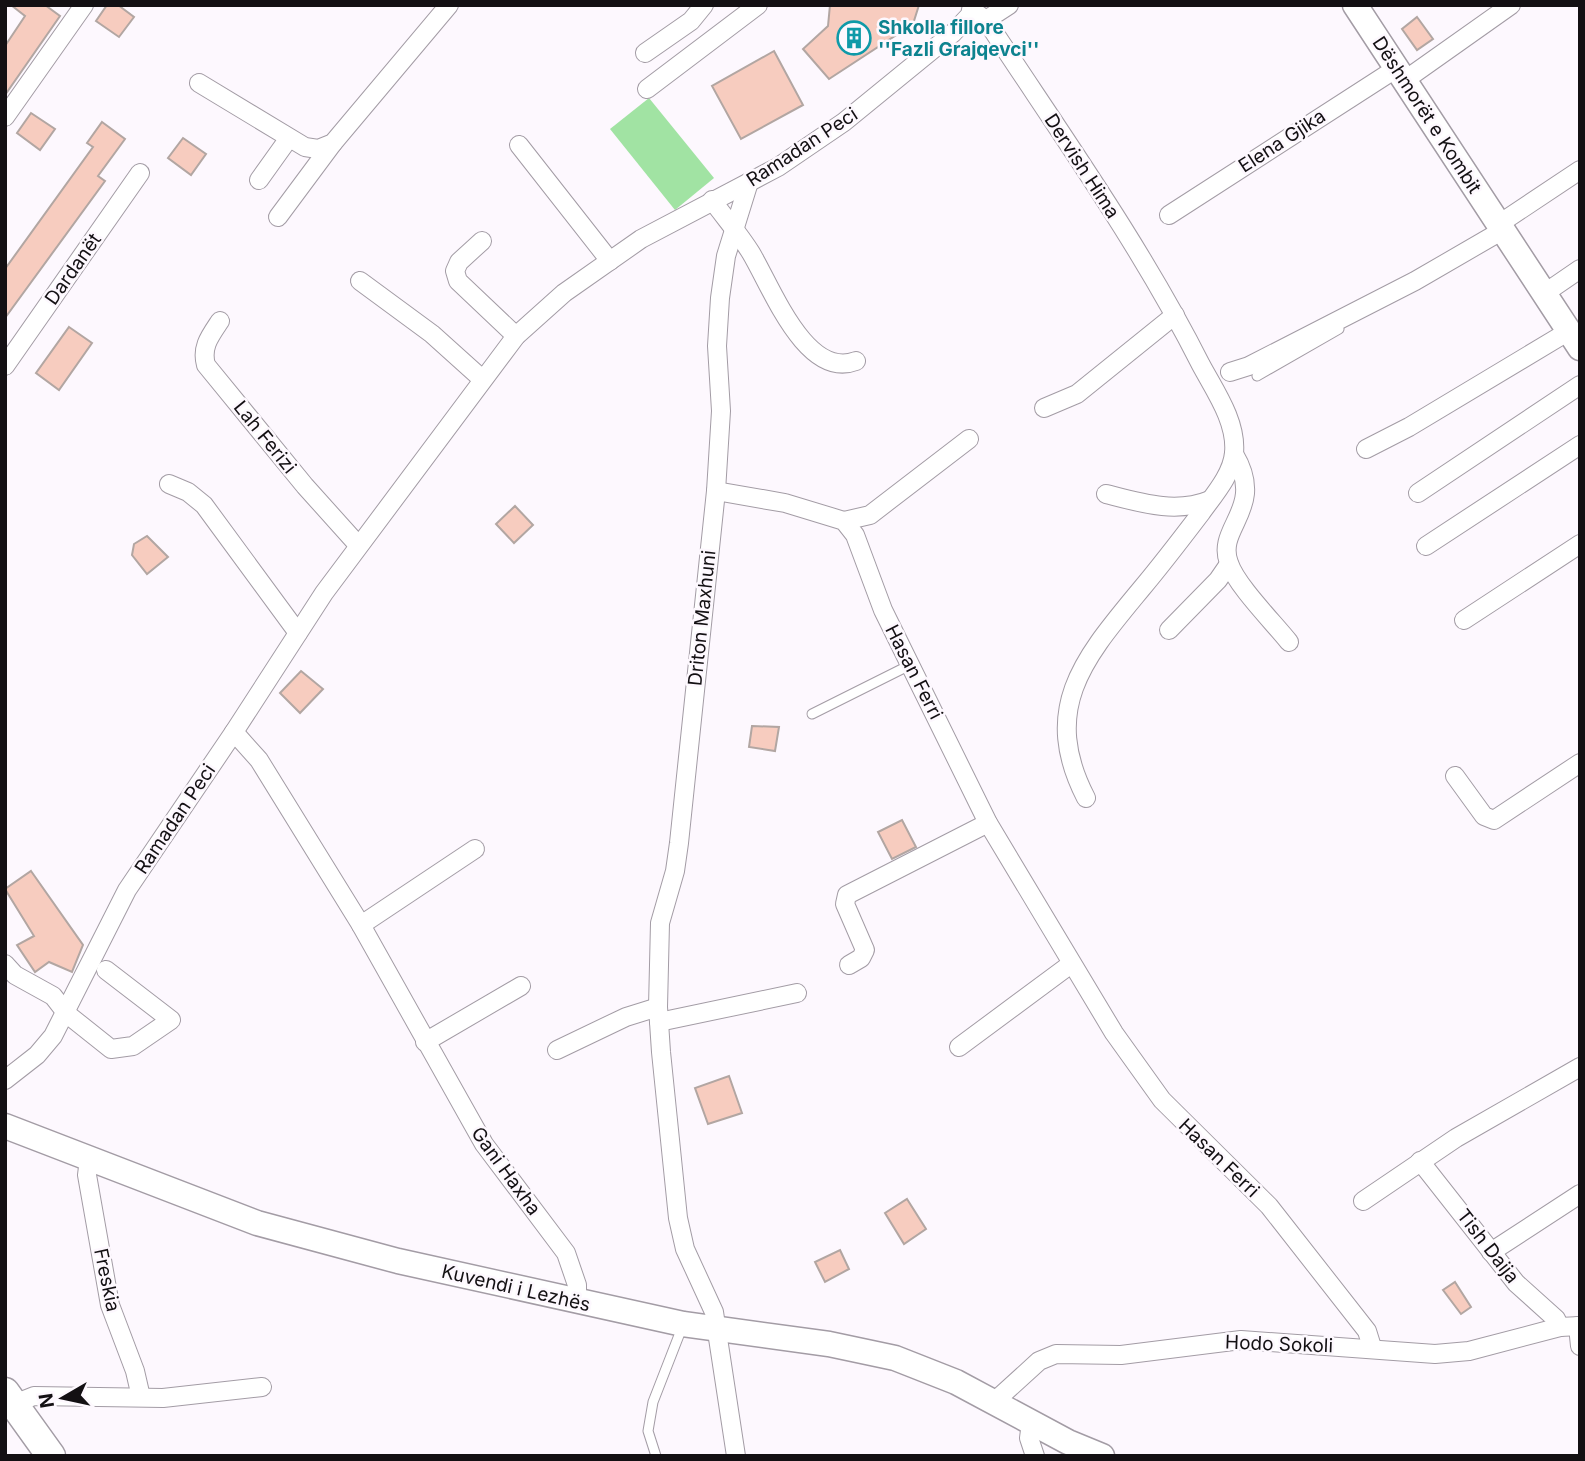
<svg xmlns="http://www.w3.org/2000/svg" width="1585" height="1461" font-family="Inter,sans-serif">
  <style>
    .green { fill: #a1e3a3 }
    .building { fill: #f7ccbf; stroke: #b2a6a2; stroke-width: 2 }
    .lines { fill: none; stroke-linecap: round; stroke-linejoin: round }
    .lane-casing { stroke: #a39ca5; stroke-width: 11 }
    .street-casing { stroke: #a39ca5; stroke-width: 20 }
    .secondary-casing { stroke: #a39ca5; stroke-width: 27 }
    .primary-casing { stroke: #a39ca5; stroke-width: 31 }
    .lane { stroke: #fff; stroke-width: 9 }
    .street { stroke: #fff; stroke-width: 18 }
    .secondary { stroke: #fff; stroke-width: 24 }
    .primary { stroke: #fff; stroke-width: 28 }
    .labels { text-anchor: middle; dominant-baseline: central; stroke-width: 5; stroke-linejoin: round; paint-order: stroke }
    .culture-label { font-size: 19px; font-weight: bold; fill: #0d838f; stroke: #fdf8fe; text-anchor: start }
    .street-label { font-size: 19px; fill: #131013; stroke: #fdf8fe }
  </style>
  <rect width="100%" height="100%" fill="#fdf8fe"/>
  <polygon class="green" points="649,98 714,178 675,210 610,129"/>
  <g class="building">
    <polygon points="11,5 45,5 60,16 5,95 5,46 25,16"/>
    <polygon points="107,5 118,5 134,17 119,37 96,21"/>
    <polygon points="830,5 919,5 913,24 829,79 803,49 828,26"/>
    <polygon points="1417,17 1433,39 1417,50 1402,29"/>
    <polygon points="774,51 803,105 741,139 712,86"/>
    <polygon points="31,113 55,129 40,150 17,133"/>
    <polygon points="102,122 125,139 98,176 105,181 5,318 5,269 93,147 87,143"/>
    <polygon points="183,138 206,154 191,175 168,158"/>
    <polygon points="69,327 92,343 59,390 36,373"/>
    <polygon points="515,506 533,525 514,543 496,524"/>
    <polygon points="147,536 168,557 147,574 132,555 134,544"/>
    <polygon points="301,671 323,689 300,713 280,693"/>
    <polygon points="752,726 779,727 775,751 749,747"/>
    <polygon points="902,820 916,847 892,859 878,832"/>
    <polygon points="31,871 83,945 72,972 49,962 35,972 17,945 34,936 5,889"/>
    <polygon points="729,1076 742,1113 708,1124 695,1088"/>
    <polygon points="907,1199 926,1229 904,1244 885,1213"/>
    <polygon points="840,1250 849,1269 825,1282 815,1262"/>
    <polygon points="1455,1282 1471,1307 1461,1314 1443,1290"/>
  </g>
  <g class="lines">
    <defs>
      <g id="lane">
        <polyline points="1257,376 1339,329"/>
        <polyline points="812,714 910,665"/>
        <polyline points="656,1456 648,1431 653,1402 683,1325"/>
      </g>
      <g id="street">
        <path d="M972 10 986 20C1060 133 1140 244 1201 365 1215 391 1237 422 1234 453 1232 475 1213 496 1201 513 1182 538 1163 563 1142 588 1086 656 1039 707 1086 798"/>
        <polyline points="986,20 1009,5"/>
        <polyline points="645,53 691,21 704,5"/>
        <polyline points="1405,80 1511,5"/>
        <polyline points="199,83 305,147 318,149 333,143 449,5"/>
        <polyline points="647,89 758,5"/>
        <polyline points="5,117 84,5"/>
        <polyline points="519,145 610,261"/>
        <polyline points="259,180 289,138"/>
        <path d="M712 200C725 218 740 235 751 253 772 288 806 380 856 361"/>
        <polyline points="1169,215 1397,68"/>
        <polyline points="278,217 333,143"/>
        <polyline points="1499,224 1580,170"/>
        <polyline points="482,241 459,262 455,271 458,281 516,336"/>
        <polyline points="360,281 432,334 482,379"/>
        <polyline points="1545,293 1580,269"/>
        <path d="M220 321C210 336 201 347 206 365L305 486 358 545"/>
        <polyline points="5,366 140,173"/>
        <polyline points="1230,372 1249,366 1415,281 1503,230"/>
        <polyline points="1044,408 1077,394 1175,315"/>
        <polyline points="1366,449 1409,427 1569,331"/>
        <path d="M1234 454C1267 509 1215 527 1229 563 1236 585 1274 623 1289 642"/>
        <polyline points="169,484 188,492 204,505 298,633"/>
        <polyline points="716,491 785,503 844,521 855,535 883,610 988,823 1114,1033 1162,1100 1269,1206 1367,1331 1372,1347"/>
        <polyline points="1418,493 1580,385"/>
        <path d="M1106 494C1141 503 1176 514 1210 500"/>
        <polyline points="844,521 870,515 969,439"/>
        <polyline points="1426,546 1580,445"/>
        <polyline points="1464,620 1580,544"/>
        <polyline points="1169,630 1218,580 1229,564"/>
        <polyline points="234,732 259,760 361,925 484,1144 566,1253 577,1285 577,1302"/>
        <polyline points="1455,776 1484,816 1494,820 1580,763"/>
        <polyline points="361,925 475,849"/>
        <polyline points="5,964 15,975 53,996 67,1014 111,1049 133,1046 171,1020 106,970"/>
        <polyline points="849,965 861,958 865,950 845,904 847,895 988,823"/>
        <polyline points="659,1022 797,993"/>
        <polyline points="425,1042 521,986"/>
        <polyline points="959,1047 1071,964"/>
        <polyline points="557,1050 626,1017 658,1007"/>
        <polyline points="5,1080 37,1055 53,1036 127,890 234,732 324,593 516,336 564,293 641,239 778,167 844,122 953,33 970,15 972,5"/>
        <polyline points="89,1159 87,1175 110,1305 135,1371 141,1397"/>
        <polyline points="1420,1161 1516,1283 1556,1319 1560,1327"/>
        <polyline points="1363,1201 1456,1138 1580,1067"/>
        <polyline points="1491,1252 1580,1194"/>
        <polyline points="1578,1326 1580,1346"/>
        <polyline points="994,1402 1039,1361 1056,1354 1121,1355 1241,1340 1435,1354 1469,1351 1560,1327 1580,1326"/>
        <polyline points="14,1404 34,1396 163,1398 262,1387"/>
        <polyline points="1031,1423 1029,1438 1035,1456"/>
        <polyline points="736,1456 714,1312 685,1249 678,1218 661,1052 658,1007 660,923 675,871 679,843 716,491 721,411 717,346 720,298 726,256 749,182"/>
      </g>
      <g id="secondary">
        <polyline points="1355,5 1580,348"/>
        <polyline points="5,1126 257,1223 398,1261 683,1324 829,1344 895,1358 956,1382 1068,1442 1102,1456"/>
      </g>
      <polyline id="primary" points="5,1392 51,1456"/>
    </defs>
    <use href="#lane" class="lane-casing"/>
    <use href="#street" class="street-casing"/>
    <use href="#secondary" class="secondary-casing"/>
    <use href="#primary" class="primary-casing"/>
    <use href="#lane" class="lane"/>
    <use href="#street" class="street"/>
    <use href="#secondary" class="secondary"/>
    <use href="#primary" class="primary"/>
  </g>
  <defs>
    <symbol id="building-ring" viewBox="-11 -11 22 22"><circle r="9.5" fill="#fdf8fe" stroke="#0f9aa8" stroke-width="1.5"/><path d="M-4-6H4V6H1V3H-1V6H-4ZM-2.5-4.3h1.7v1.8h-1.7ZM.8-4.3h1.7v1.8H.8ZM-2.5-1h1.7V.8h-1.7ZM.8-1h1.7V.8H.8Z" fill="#0f9aa8"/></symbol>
  </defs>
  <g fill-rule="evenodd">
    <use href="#building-ring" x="835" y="19" width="38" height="38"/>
  </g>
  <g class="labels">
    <g class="culture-label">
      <text x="878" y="27">Shkolla fillore<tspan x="878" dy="22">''Fazli Grajqevci''</tspan></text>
    </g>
    <g class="street-label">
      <text transform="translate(1427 115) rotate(57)">Dëshmorët e Kombit</text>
      <text transform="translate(1282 141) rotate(-33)">Elena Gjika</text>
      <text transform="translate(802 147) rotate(-33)">Ramadan Peci</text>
      <text transform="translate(1082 166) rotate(57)">Dervish Hima</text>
      <text transform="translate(73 269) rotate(-55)">Dardanët</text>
      <text transform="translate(265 437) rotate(51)">Lah Ferizi</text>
      <text transform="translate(702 618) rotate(-84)">Driton Maxhuni</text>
      <text transform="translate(914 672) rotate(63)">Hasan Ferri</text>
      <text transform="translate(175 819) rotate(-56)">Ramadan Peci</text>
      <text transform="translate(1219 1158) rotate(44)">Hasan Ferri</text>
      <text transform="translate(506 1171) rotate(54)">Gani Haxha</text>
      <text transform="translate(1488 1246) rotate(52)">Tish Daija</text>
      <text transform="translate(107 1280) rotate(78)">Freskia</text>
      <text transform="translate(516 1288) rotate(13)">Kuvendi i Lezhës</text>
      <text transform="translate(1279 1344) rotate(2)">Hodo Sokoli</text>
    </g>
  </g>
  <rect width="1585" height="1461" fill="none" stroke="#131013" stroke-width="14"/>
  <g transform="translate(63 1398) rotate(261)" stroke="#fdf8fe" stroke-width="5" paint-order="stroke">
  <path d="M0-5L12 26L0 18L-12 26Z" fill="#131013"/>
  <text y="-10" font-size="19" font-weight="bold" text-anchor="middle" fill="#131013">N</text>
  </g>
</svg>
